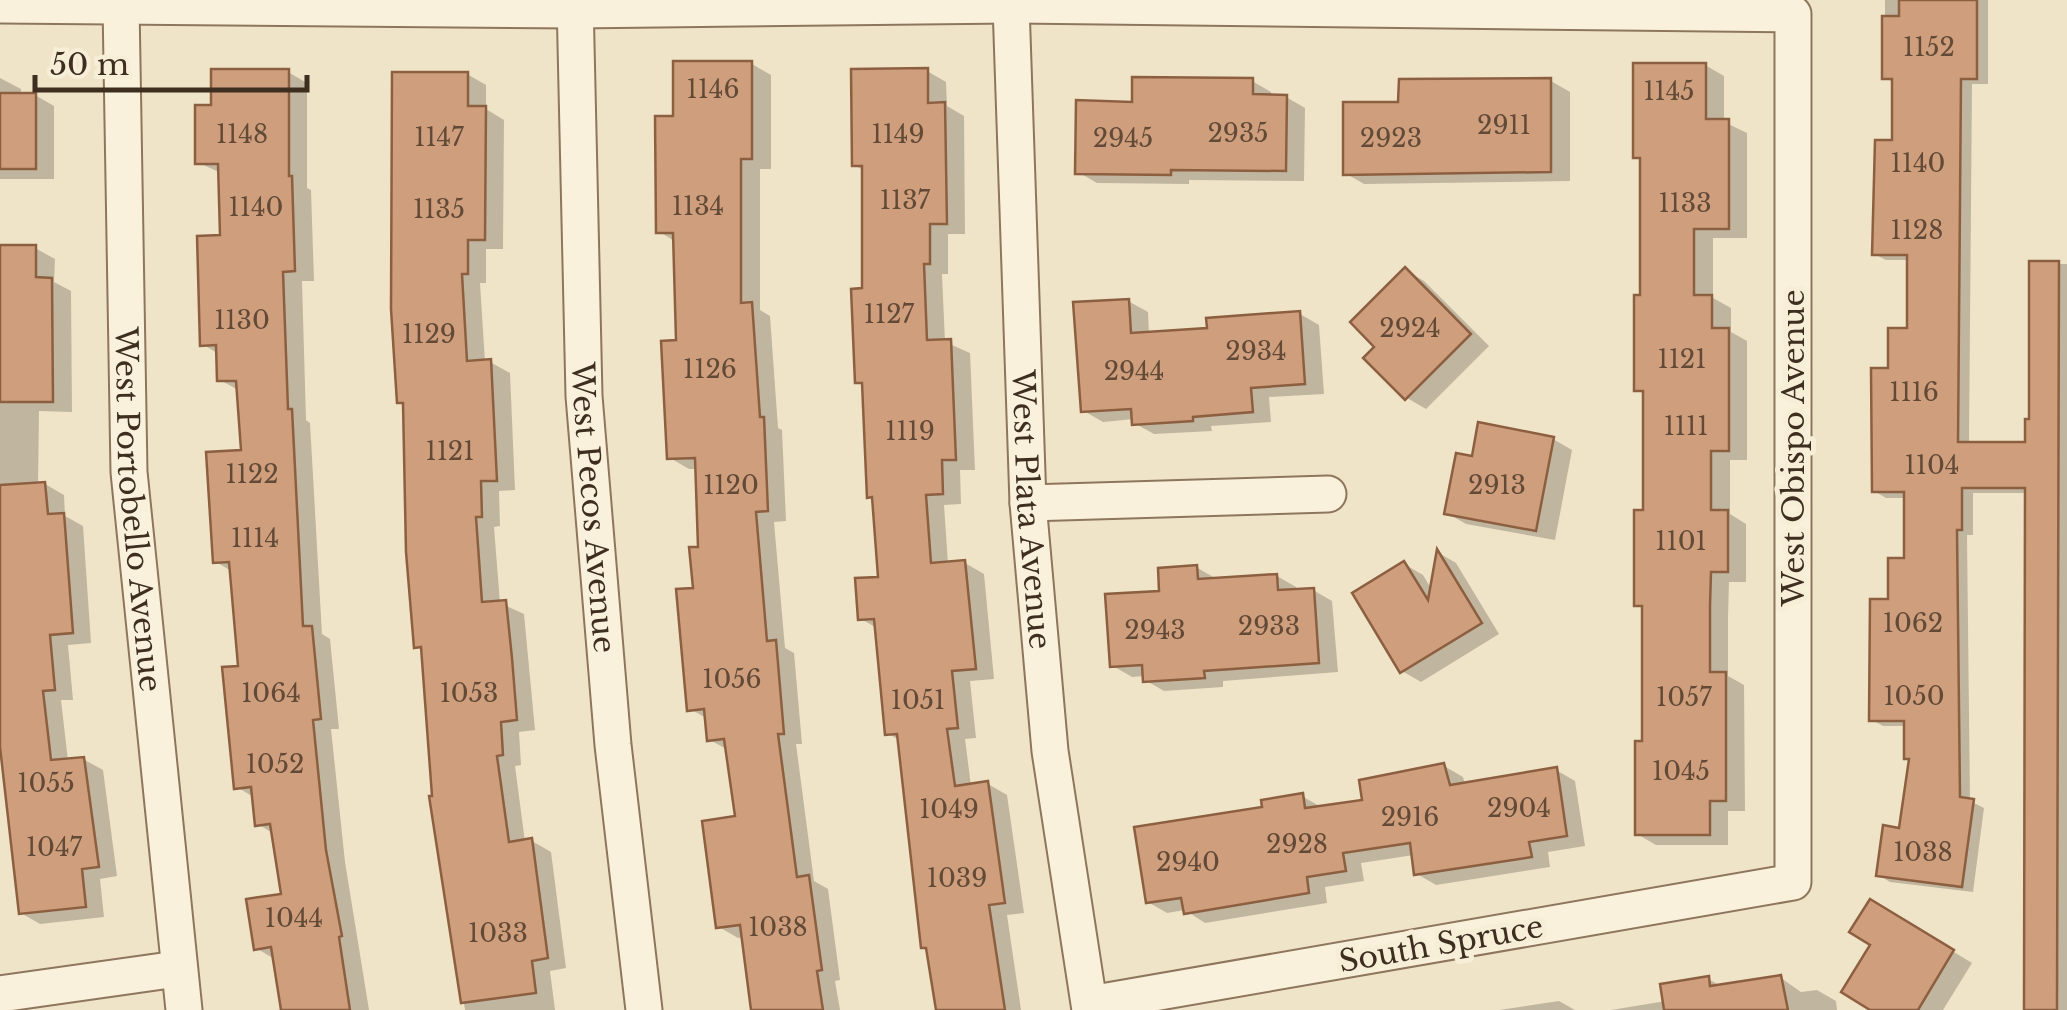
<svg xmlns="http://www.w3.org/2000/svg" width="2067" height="1010" font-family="'Libre Baskerville',serif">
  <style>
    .shadow { fill: #0003 }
    .building { fill: #cf9f7d; stroke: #8d5f41; stroke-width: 2.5 }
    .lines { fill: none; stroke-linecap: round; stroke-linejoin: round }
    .minor-casing { stroke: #8d765c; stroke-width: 39 }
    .minor { stroke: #faf1dc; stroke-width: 35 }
    .labels { text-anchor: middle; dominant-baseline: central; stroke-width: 10; stroke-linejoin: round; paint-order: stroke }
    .number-label { font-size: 25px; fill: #624a37 }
    .street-label { font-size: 30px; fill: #3d2e20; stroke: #f7eed8 }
  </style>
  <rect width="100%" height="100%" fill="#f0e4c8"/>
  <g class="shadow">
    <polygon points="1885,0 1988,0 1988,84 1972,84 1969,444 2028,444 2031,422 2031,264 2067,264 2067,1010 2026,1010 2027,493 1973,493 1973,535 1967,535 1970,801 1984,808 1973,892 1890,882 1879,875 1901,831 1911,760 1907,726 1883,726 1872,720 1890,601 1907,561 1907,498 1886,498 1874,491 1891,370 1910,331 1910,260 1886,260 1874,254 1894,142 1894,83 1885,77"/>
    <polygon points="752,64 771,75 771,169 760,169 760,310 770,316 778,428 782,430 786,521 774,522 785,648 794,653 802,744 796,744 814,881 828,889 840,980 835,981 840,1010 751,1010 744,937 738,938 719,927 738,818 728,750 710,740 708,719 690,709 696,590 701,549 698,469 689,469 670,458 679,343 676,242 658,231 676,119"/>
    <polygon points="1705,65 1724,76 1724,122 1747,133 1747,238 1713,238 1713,298 1731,308 1731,332 1747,341 1747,460 1730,460 1730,514 1746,524 1746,582 1729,582 1728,618 1728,676 1744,685 1745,811 1728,811 1728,845 1656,845 1637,834 1645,743 1645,609 1636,604 1646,513 1646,395 1637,389 1643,297 1643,161 1636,157"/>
    <polygon points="927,71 946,82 947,106 964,116 965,234 948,234 948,274 942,274 945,342 970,353 975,470 960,470 961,504 944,505 948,564 965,563 984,574 994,679 970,681 976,738 965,739 971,786 988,784 1007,795 1024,913 1007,915 1021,1010 939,1010 929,950 923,947 901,741 887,733 877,628 861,619 880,579 874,499 869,496 865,386 858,382 865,291 865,171 854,165"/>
    <polygon points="288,72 307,83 307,188 311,190 314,281 302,281 306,420 310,423 322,634 330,639 339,729 331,729 345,862 369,1010 277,1010 283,1009 276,960 256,948 284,896 274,834 258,824 255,798 237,787 241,668 233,572 216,562 244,452 240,391 220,380 219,354 202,344 223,238 221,173 197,162 214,107"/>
    <polygon points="467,74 486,85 486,109 504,120 503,249 486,249 486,283 480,283 485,362 490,362 510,373 515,490 499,491 500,526 494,527 500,603 524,614 535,730 519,732 521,765 515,766 525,842 532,841 551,852 566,968 550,971 555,1010 465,1010 448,892 443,888 432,799 435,798 423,651 416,646 405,406 399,402"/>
    <polygon points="0,78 21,89 21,95 35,95 54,106 54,179 0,179"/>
    <polygon points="1252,81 1271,92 1271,97 1286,97 1305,108 1304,181 1189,180 1189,184 1097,183 1078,172 1135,104"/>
    <polygon points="1551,81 1570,92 1570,181 1364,184 1345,173 1400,105"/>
    <polygon points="0,247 35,248 55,259 54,282 71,291 72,412 39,411 38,485 45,484 64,495 65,516 83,526 91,643 68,645 73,700 61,700 68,761 83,759 103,770 117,876 100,879 104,917 40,924 21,913 0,725"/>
    <polygon points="1405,270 1424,281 1489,346 1426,409 1407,398 1367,358 1378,347"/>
    <polygon points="1128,301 1148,312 1149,334 1209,330 1300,314 1319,325 1324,394 1269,397 1271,422 1211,426 1212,431 1154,434 1134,423 1134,419 1103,422 1084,411"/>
    <polygon points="1553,439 1572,450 1555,540 1466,524 1447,513 1474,459"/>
    <polygon points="1439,553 1456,563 1499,634 1421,682 1402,671 1404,564 1423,575 1432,590"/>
    <polygon points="1196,567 1215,578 1277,576 1296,587 1296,591 1313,590 1332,601 1338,672 1223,681 1223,687 1164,691 1145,680 1145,676 1132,677 1113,666 1162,593"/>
    <polygon points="1444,766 1463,777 1465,785 1556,770 1575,781 1585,846 1548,852 1550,867 1436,885 1417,874 1414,855 1361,863 1364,881 1325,887 1327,903 1205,923 1185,910 1167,913 1148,902 1265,809 1302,796 1321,807 1365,802"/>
    <polygon points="1890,913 1972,963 1943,1010 1875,1010"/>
    <polygon points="1781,978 1801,992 1817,990 1836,1001 1837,1010 1611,1010 1666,1001 1708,979 1723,987"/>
    <polygon points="1559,1001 1575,1010 1498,1010 1499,1010"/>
  </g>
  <g class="building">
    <polygon points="1899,0 1977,0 1977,79 1961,79 1958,442 2025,442 2025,419 2029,419 2029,261 2059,261 2057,1010 2024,1010 2025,488 1962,488 1962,530 1957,530 1960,797 1974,799 1962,887 1876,876 1883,825 1899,828 1909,759 1904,759 1904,721 1869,721 1870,599 1888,599 1888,558 1904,558 1904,492 1872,492 1871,368 1888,368 1888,328 1907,328 1907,255 1872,255 1875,140 1892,140 1892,79 1882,79 1882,16 1899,16"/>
    <polygon points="673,61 752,61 752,159 741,159 741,303 752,302 760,417 764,417 768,511 756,512 767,641 776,640 784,734 778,734 797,877 809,875 822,970 817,971 823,1010 751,1010 740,925 716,928 702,821 735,816 724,739 707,741 704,709 687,711 676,589 693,588 689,547 698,547 695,458 667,459 661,341 676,340 673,233 656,233 655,116 673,116"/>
    <polygon points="1633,63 1706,63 1706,119 1729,119 1729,229 1694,229 1694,295 1712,295 1712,328 1729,328 1729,451 1711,451 1711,510 1728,510 1728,572 1711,572 1710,606 1710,672 1726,672 1726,801 1710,801 1710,835 1635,835 1635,741 1642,741 1642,606 1634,606 1634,510 1643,510 1643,391 1634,391 1634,295 1640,295 1640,158 1633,158"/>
    <polygon points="928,68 928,103 945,102 947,224 930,224 930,264 924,264 927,340 951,339 956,460 942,460 943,494 926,495 931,563 965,560 976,669 952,671 958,728 947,729 955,786 988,781 1005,903 989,905 1005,1010 936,1010 926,948 921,948 897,734 885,735 874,619 858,620 855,578 878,577 872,497 867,498 862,383 855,383 851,289 862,288 862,166 852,166 851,69"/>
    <polygon points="211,69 289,69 289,176 292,176 295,271 283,272 288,409 292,409 303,626 312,626 321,719 313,720 326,850 342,936 339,937 350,1010 281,1010 271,947 254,950 246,899 281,894 270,824 255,826 251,787 234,789 222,667 238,666 229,562 213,563 206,452 241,450 236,381 217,381 216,345 200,346 197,236 220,235 218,164 195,164 195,105 211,105"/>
    <polygon points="392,72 468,72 468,106 486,106 485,240 468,240 468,274 462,274 467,361 491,359 497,481 481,481 482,517 476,517 482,602 506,600 512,658 517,720 501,722 503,755 497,756 509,842 532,838 548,958 532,961 536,993 461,1003 429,796 432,796 421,647 414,648 406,552 403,403 397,403 391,309"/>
    <polygon points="1132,77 1253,78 1253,94 1287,95 1286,171 1171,170 1171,175 1075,174 1076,100 1132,102"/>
    <polygon points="1551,78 1551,172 1343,175 1343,102 1398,102 1399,79"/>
    <rect x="0" y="93" width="36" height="76"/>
    <polygon points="0,245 36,245 36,277 52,278 53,402 0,402"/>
    <polygon points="1405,267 1471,334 1405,400 1363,358 1374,347 1350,322"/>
    <polygon points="1129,299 1131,333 1207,328 1206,318 1300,311 1305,384 1251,388 1253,412 1193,417 1193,421 1132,425 1131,409 1081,412 1073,302"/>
    <polygon points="1478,422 1554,437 1536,531 1444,514 1456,453 1472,456"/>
    <polygon points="45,482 48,514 64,513 73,633 50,635 55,690 43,691 51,760 84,757 99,867 82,869 86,907 19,914 0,747 0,485"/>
    <polygon points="1437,549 1482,623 1400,673 1352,593 1404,561 1428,600"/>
    <polygon points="1197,565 1198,579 1277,574 1278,590 1314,588 1319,663 1204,671 1205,678 1143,682 1142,665 1110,667 1105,594 1159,591 1158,568"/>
    <polygon points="1444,763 1450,785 1557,767 1567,836 1529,842 1532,857 1414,875 1410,843 1343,853 1346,871 1307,877 1309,893 1184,914 1181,898 1146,903 1134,827 1262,807 1261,800 1303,793 1305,808 1362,800 1359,780"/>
    <polygon points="1870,899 1954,950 1918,1010 1870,1010 1841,992 1870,945 1849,932"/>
    <polygon points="1781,975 1788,1010 1664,1010 1660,984 1709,976 1710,986"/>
  </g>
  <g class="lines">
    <defs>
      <g id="minor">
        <path id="s1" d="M575 0 584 396 613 745 644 1010"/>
        <polyline points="0,5 575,10 1011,5 1793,14 1793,882 1090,1004"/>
        <path id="s2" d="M121 5 129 472 184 1010"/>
        <path id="s3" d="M1011 5 1028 503 1050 751 1090 1010"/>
        <polyline points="1028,503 1328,494"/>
        <polyline points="0,994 177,969"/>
      </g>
    </defs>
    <use href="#minor" class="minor-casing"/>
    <use href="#minor" class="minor"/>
  </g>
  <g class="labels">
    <g class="number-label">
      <text x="1929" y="47">1152</text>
      <text x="713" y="89">1146</text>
      <text x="1669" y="91">1145</text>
      <text x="1504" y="125">2911</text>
      <text x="1238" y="133">2935</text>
      <text x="242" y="134">1148</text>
      <text x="898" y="134">1149</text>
      <text x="439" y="137">1147</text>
      <text x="1123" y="138">2945</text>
      <text x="1391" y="138">2923</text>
      <text x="1918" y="163">1140</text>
      <text x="905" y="200">1137</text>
      <text x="1685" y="203">1133</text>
      <text x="698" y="206">1134</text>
      <text x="256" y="207">1140</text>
      <text x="439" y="209">1135</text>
      <text x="1917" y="230">1128</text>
      <text x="889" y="314">1127</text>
      <text x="242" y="320">1130</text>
      <text x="1410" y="328">2924</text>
      <text x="429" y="334">1129</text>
      <text x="1256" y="351">2934</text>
      <text x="1682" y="359">1121</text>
      <text x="710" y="369">1126</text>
      <text x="1134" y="371">2944</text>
      <text x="1914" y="392">1116</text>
      <text x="1686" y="426">1111</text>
      <text x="910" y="431">1119</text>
      <text x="450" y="451">1121</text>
      <text x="1932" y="465">1104</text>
      <text x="252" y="474">1122</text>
      <text x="731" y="485">1120</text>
      <text x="1497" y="485">2913</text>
      <text x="255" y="538">1114</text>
      <text x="1681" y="541">1101</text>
      <text x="1913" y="623">1062</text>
      <text x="1269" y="626">2933</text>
      <text x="1155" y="630">2943</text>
      <text x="732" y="679">1056</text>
      <text x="271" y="693">1064</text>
      <text x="469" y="693">1053</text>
      <text x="1914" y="696">1050</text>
      <text x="1684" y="697">1057</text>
      <text x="918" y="700">1051</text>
      <text x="275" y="764">1052</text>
      <text x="1681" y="771">1045</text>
      <text x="46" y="783">1055</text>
      <text x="1519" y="808">2904</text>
      <text x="949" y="809">1049</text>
      <text x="1410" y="817">2916</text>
      <text x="1297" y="844">2928</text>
      <text x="54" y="847">1047</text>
      <text x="1923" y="852">1038</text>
      <text x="1188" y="862">2940</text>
      <text x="957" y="878">1039</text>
      <text x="294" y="918">1044</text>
      <text x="778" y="927">1038</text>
      <text x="498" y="933">1033</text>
    </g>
    <g class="street-label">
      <text transform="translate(1793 448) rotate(-90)">West Obispo Avenue</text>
      <text stroke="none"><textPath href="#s1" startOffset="508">West Pecos Avenue</textPath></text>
      <text stroke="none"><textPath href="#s2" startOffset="505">West Portobello Avenue</textPath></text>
      <text stroke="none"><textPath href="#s3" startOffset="505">West Plata Avenue</textPath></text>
      <text transform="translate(1441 944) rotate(-10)">South Spruce</text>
    </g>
  </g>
  <path d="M35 75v15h272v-15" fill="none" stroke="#3d2e20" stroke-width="5"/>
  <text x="50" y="75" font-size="30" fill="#3d2e20" stroke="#f7eed8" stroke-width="8" paint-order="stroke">50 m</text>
</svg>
